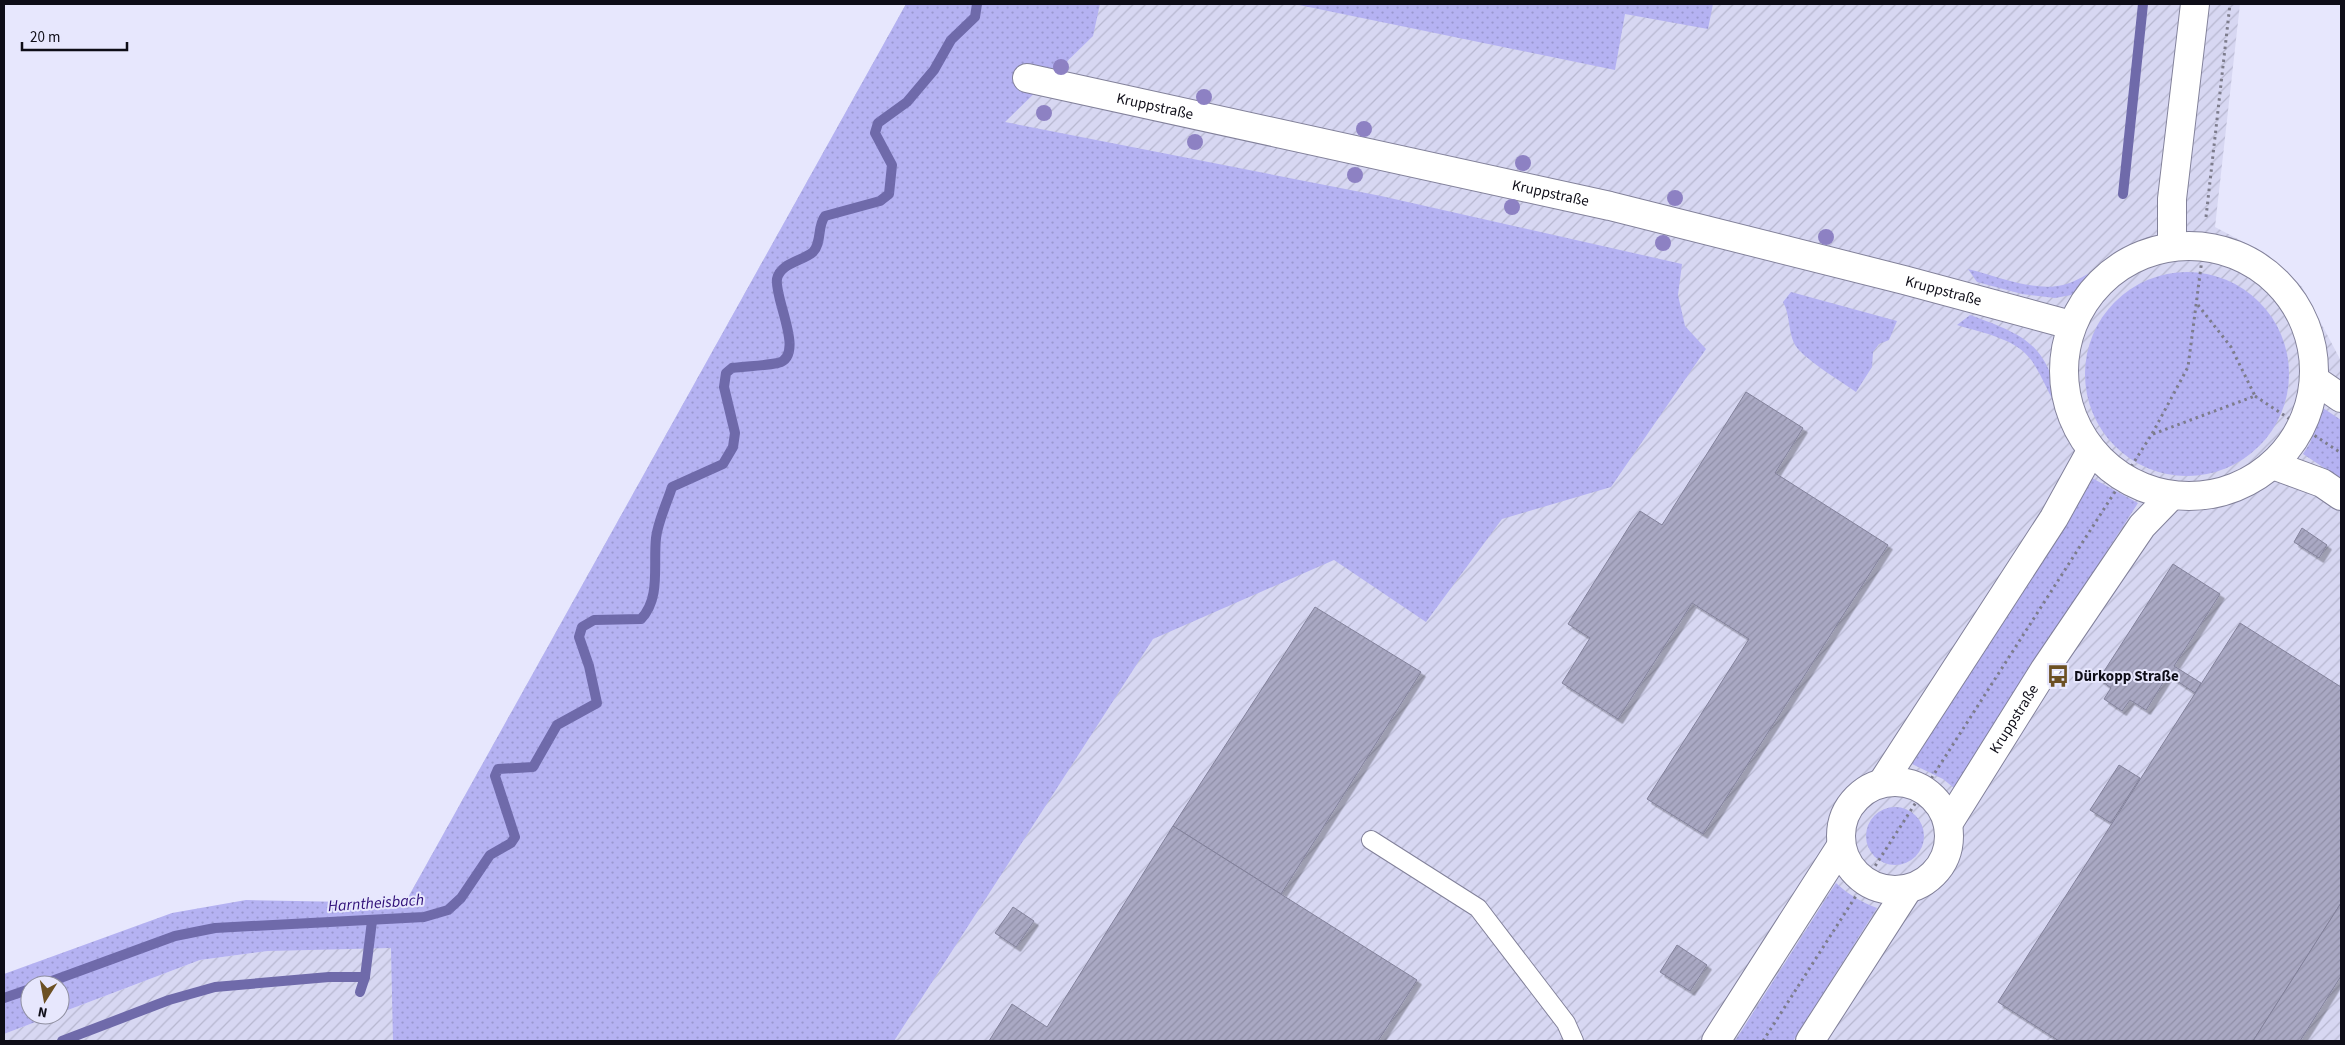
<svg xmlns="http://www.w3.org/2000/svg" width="2345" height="1045" font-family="'Source Sans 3',sans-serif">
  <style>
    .industrial { fill: url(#industrial-furrows) }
    .grass { fill: url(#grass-dots) }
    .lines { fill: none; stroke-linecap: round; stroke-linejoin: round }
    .stream { stroke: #6f6aaa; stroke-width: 10 }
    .building { fill: url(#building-hatch); stroke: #83829b; filter: url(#shadow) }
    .service-casing { stroke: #82819a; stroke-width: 20 }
    .minor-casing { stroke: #82819a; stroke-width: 30 }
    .path { stroke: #7d7c8c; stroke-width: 3; stroke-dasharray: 2.5 4; stroke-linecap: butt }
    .service { stroke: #fff; stroke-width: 18 }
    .minor { stroke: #fff; stroke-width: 28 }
    .tree { fill: #8d81c3 }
    .labels { text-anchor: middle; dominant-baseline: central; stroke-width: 4; stroke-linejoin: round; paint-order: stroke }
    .street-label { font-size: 15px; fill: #0e0d17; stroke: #e7e7fd }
    .poi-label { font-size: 15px; font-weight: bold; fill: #0e0d17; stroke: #e7e7fd; text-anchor: start }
    .water-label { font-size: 16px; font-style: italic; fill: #301078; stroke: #e7e7fd }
  </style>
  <defs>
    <pattern id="industrial-furrows" width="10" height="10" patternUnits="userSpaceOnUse" patternTransform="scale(1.25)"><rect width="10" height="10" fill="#d7d7f2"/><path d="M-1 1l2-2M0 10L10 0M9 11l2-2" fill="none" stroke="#b7b7cf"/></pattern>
    <pattern id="grass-dots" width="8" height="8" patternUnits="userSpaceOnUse" patternTransform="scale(1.25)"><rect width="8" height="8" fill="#b5b2f2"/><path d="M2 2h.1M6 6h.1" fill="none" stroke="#9a98cf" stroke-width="1.8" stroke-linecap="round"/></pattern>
    <pattern id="building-hatch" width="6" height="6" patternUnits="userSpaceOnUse" patternTransform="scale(1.25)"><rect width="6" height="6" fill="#a9a8c3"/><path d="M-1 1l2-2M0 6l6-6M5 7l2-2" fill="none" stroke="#908fa7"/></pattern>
    <filter id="shadow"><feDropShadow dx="4.5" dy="4.5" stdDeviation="0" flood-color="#0004"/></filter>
  </defs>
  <rect width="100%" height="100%" fill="#e7e7fd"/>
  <polygon class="industrial" points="906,4 2240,4 2215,227 2268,255 2302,287 2341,361 2341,1041 4,1041 4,1034 54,1015 60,1015 60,1013 200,960 268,951 391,928"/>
  <g class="grass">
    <polygon points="906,4 1100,4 1093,36 1005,122 1381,196 1682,264 1678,295 1685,326 1706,349 1611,487 1502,519 1426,622 1334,560 1153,639 894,1041 393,1041 391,948 268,951 200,960 60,1013 60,985 30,985 30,1015 54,1015 4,1034 4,974 172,913 246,900 405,903"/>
    <polygon points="1294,4 1713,4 1708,29 1625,14 1615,70"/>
    <path d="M1968 269C1997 276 2033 292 2063 285 2072 283 2080 278 2088 274L2093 281 2071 295 2055 298 2022 294 1977 282Z"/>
    <circle cx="2187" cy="374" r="102"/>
    <path d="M1791 292 1897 321 1889 340 1879 344 1873 352 1872 367 1856 392C1842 382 1800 357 1794 343 1788 330 1790 314 1783 302Z"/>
    <path d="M1970 315C2037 339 2047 348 2063 418 2051 400 2044 379 2032 361 2016 338 1982 333 1957 325Z"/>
    <polygon points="2323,408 2341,420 2341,479 2303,454 2310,443"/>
    <polygon points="2092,478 2138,503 1954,788 1943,779 1912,764"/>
    <circle cx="1895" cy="836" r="29"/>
    <path d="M1836 883C1849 895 1861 902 1877 908L1793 1041H1735Z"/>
  </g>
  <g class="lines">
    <g class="stream">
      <polyline points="2123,194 2143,4"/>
      <path d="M41 985 175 936 215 928 424 917 448 910 461 898 490 855 511 843 515 837 495 776 498 769 533 767 557 725 597 703 589 666 579 637 582 627 594 620 641 619C661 598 653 566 656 538 658 521 667 503 672 487L723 464 733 447 735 433 724 387 726 373 732 368C747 366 763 366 778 363 806 356 774 299 777 279 780 263 803 261 813 252 822 243 817 226 825 216L880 201 889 194 892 165 875 133 878 123 907 102 934 70 951 40 975 17 977 4"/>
      <polyline points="360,992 365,977 372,921"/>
      <polyline points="4,998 30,989"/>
      <polyline points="62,1041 169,1000 215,987 329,977 365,977"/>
    </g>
  </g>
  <g class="building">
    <polygon points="1746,392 1803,428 1775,473 1888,545 1703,834 1647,799 1749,639 1692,603 1618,719 1562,683 1590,638 1568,624 1632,522 1640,511 1662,525"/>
    <polygon points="2302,528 2327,545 2319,558 2294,542"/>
    <polygon points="2173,564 2220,594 2174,666 2201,683 2195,693 2168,675 2146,710 2130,700 2122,711 2104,699 2111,688 2099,679"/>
    <polygon points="1315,607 1421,672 1281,894 1173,826"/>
    <polygon points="2240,623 2341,687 2341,903 2253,1041 2059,1041 1998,1002"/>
    <polygon points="2119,765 2140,778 2111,823 2090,810"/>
    <polygon points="1173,826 1417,980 1378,1041 989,1041 1012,1004 1047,1027"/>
    <polygon points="2341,903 2341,976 2300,1041 2253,1041"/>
    <polygon points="1013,907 1034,921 1016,947 995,933"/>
    <polygon points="1677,945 1707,965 1690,991 1660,972"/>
  </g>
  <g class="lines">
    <defs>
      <polyline id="service" points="1371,840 1478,908 1566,1023 1574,1041"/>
      <g id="minor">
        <path id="s1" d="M1027 78 1610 206 1904 280 2071 325"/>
        <circle cx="2189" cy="371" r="125"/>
        <polyline points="2172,246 2172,199 2195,4"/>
        <polyline points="2315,380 2341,398"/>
        <polyline points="2273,465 2322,483 2341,496"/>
        <circle cx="1895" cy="836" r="54"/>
        <polyline points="1882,783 2054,518 2091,451"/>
        <path id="s2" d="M1948 824 2045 669 2142 526 2171 496"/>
        <polyline points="1716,1041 1841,846"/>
        <polyline points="1810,1041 1908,889"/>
      </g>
    </defs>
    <use href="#service" class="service-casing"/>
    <use href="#minor" class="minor-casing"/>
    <g class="path">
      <polyline points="2206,217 2230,4"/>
      <polyline points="2255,396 2341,453"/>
      <polyline points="2153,434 2255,396 2231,347 2198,305"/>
      <polyline points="1763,1041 2152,434 2188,367 2202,259"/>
    </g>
    <use href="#service" class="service"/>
    <use href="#minor" class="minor"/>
  </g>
  <g class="tree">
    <circle cx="1061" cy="67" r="8"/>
    <circle cx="1204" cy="97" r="8"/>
    <circle cx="1044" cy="113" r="8"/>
    <circle cx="1364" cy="129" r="8"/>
    <circle cx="1195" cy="142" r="8"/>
    <circle cx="1523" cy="163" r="8"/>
    <circle cx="1355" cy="175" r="8"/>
    <circle cx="1675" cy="198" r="8"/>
    <circle cx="1512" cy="207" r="8"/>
    <circle cx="1826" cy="237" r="8"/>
    <circle cx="1663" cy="243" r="8"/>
  </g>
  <defs>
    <symbol id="bus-bare" viewBox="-9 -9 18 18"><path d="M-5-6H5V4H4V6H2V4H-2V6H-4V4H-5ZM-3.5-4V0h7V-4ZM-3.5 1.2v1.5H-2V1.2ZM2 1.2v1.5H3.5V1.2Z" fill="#6c5023" stroke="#e7e7fd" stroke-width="2.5" paint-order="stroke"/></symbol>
  </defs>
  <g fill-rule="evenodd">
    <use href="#bus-bare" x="2042" y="660" width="32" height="32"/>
  </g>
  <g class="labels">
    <g class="street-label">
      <text stroke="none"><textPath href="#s1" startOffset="131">Kruppstraße</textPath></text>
      <text stroke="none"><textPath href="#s1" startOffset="536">Kruppstraße</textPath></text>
      <text stroke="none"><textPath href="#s1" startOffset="941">Kruppstraße</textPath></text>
      <text stroke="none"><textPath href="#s2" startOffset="124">Kruppstraße</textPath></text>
    </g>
    <g class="poi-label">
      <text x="2074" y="676">Dürkopp Straße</text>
    </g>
    <g class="water-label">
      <text transform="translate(376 903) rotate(-4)">Harntheisbach</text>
    </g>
  </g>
  <rect width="2345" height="1045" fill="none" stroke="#0e0d17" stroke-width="10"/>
  <g transform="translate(45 1000) rotate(191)"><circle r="24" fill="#e7e7fd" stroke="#9090a1"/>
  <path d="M0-4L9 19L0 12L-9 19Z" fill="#6c5023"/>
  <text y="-8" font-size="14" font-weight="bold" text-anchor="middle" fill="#0e0d17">N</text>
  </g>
  <path d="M22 42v8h105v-8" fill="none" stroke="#0e0d17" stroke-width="2.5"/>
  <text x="30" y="42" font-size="15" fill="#0e0d17" stroke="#e7e7fd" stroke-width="4" paint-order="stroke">20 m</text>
</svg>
